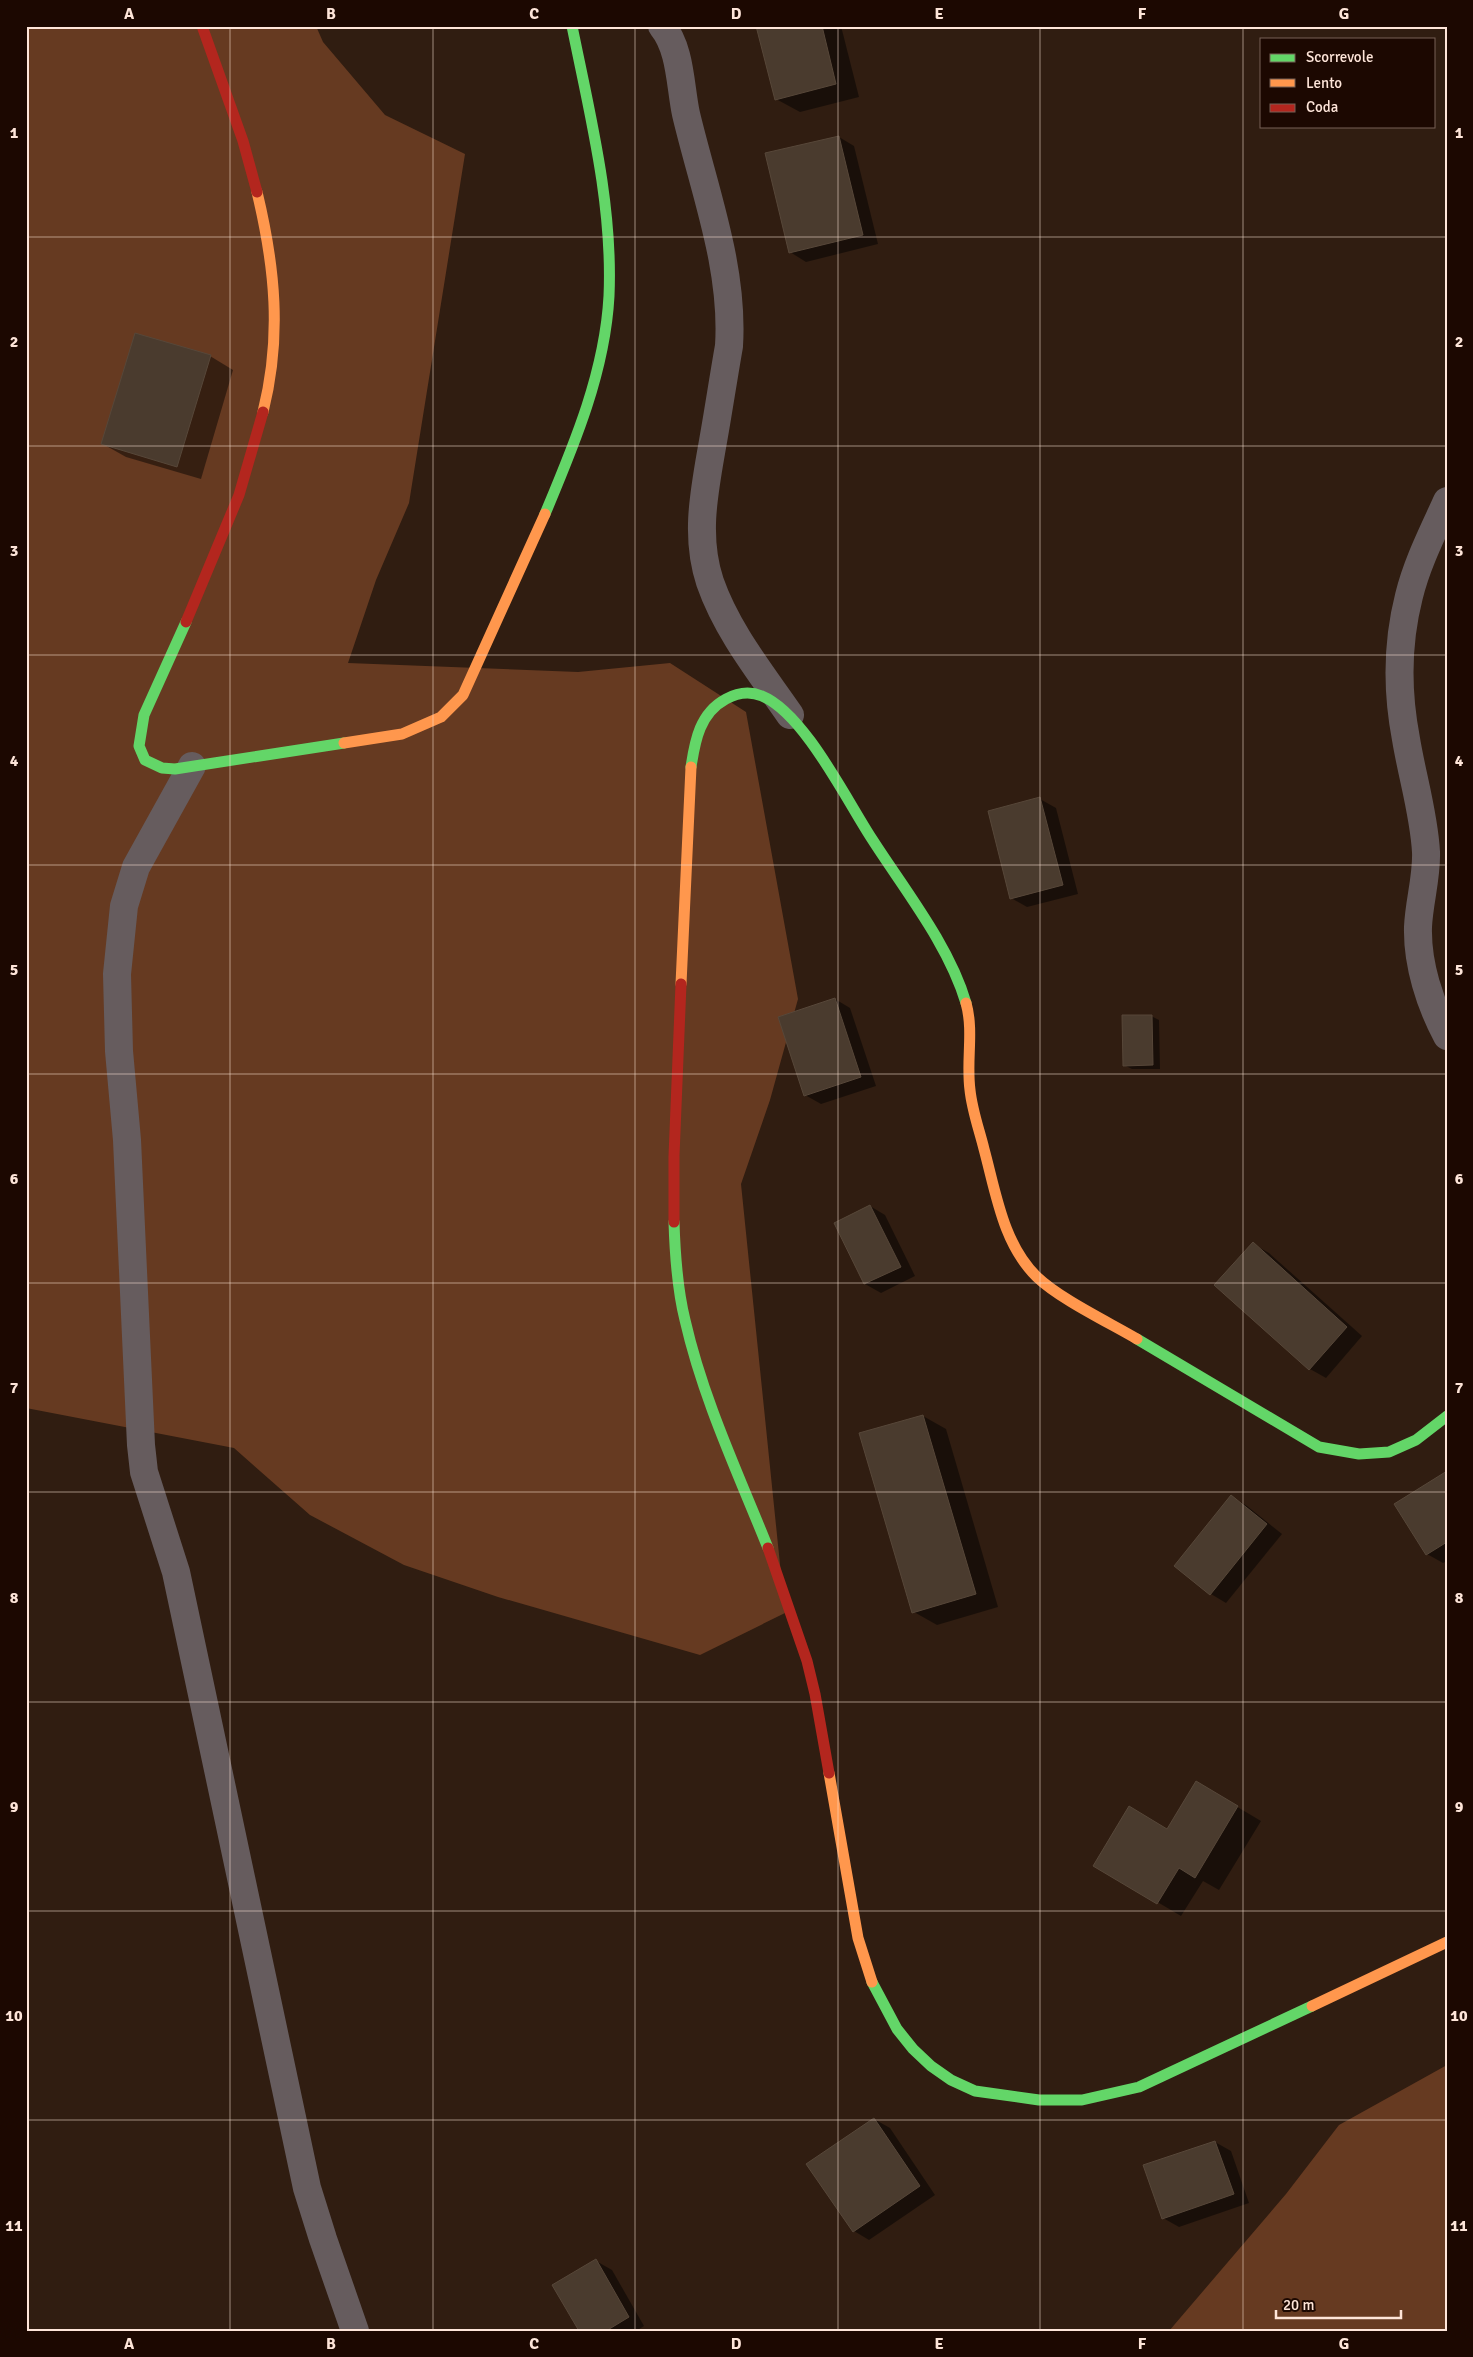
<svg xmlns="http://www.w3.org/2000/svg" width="1473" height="2357" font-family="Signika,sans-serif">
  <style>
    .green { fill: #663a21 }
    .shadow { fill: #0007 }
    .building { fill: #4a3b2e; stroke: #574739 }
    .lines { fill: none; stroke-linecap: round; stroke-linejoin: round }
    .street { stroke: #665c5e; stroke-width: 28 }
    .fast { stroke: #63d668; stroke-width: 11 }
    .slow { stroke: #ff974d; stroke-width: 11 }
    .jam { stroke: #b3261e; stroke-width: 11 }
    .grid { fill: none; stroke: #fee5d9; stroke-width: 1; stroke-opacity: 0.55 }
    .neatline { fill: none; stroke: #fee5d9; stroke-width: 2 }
    .grid-label { font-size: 16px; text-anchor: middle; font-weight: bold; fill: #fee5d9 }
  </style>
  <rect width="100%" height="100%" fill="#301d11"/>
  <g class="green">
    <polygon points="26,26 316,26 323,42 385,115 465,154 409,503 376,580 348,663 578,672 670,663 746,712 798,999 770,1100 741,1184 785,1613 700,1655 498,1597 404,1565 310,1515 234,1448 26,1408"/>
    <polygon points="1447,2065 1447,2331 1169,2331 1286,2194 1339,2125"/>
  </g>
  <g class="shadow">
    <polygon points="758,26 841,26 859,97 800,112 776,99"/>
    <polygon points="839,137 854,146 878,244 806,262 790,252"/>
    <polygon points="210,356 233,370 201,479 126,457 103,444"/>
    <polygon points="1040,799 1056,808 1078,894 1027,907 1011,898"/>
    <polygon points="835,999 850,1008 876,1086 821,1104 805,1095"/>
    <polygon points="1151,1016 1159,1020 1160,1069 1132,1069 1124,1065"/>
    <polygon points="870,1206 885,1215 915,1276 881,1293 865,1284 835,1224"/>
    <polygon points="1253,1244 1269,1253 1362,1336 1326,1378 1310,1369"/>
    <polygon points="923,1416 946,1429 998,1607 937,1625 914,1612"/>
    <polygon points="1447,1473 1447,1561 1443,1563 1427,1554"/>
    <polygon points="1232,1497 1247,1506 1282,1534 1226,1603 1211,1594"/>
    <polygon points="1197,1783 1261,1821 1219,1890 1203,1881 1181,1916 1095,1865 1168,1831"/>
    <polygon points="874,2119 890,2128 935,2195 869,2240 854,2231"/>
    <polygon points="1215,2142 1231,2151 1249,2203 1179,2227 1163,2218"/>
    <polygon points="596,2261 612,2270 644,2326 636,2331 581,2331"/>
  </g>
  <g class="building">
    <polygon points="756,26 822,26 836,84 775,100"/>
    <polygon points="839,136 863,235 789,253 765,153"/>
    <polygon points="135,333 211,355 177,467 101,444"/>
    <polygon points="1040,797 1063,885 1010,899 988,811"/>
    <polygon points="835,998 861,1077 804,1096 778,1017"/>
    <polygon points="1122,1015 1152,1015 1153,1065 1123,1066"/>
    <polygon points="870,1205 901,1267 864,1284 834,1223"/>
    <polygon points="1253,1242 1347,1327 1309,1370 1214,1285"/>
    <polygon points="923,1415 976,1594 912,1613 859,1433"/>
    <polygon points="1447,1471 1447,1542 1426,1555 1394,1504"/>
    <polygon points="1231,1495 1267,1524 1210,1595 1174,1566"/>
    <polygon points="1196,1781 1238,1806 1195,1878 1179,1868 1157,1904 1093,1866 1129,1806 1167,1829"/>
    <polygon points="874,2118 920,2186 853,2232 806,2164"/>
    <polygon points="1215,2141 1234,2194 1162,2219 1143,2165"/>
    <polygon points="596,2259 629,2317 606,2331 579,2331 552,2285"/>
  </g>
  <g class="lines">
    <g class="street">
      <path d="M662 26C681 49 680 86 686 114 704 190 734 267 729 346 723 380 718 414 712 447 704 493 695 537 710 582 727 631 761 673 790 715"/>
      <path d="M1447 501C1433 532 1417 563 1409 596 1397 643 1397 692 1406 739 1412 776 1424 814 1426 852 1427 877 1419 902 1418 927 1417 964 1430 1004 1447 1036"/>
      <polyline points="192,766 136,867 124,906 117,974 119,1051 127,1140 141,1445 144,1472 176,1572 307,2188 323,2239 355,2331"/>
    </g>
    <g class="fast">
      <path d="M545 514C574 445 605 372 609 296 613 205 590 115 572 26"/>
      <polyline points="186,622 144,715 139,746 145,760 162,768 175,769 344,743"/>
      <path d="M691 767C695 740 700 713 726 699 737 693 750 691 762 696 804 713 847 801 872 839 904 889 949 945 966 1003"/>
      <path d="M674 1222C675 1255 677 1288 685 1320 703 1399 738 1473 768 1548"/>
      <polyline points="1137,1339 1319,1447 1359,1454 1389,1452 1416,1440 1447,1416"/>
      <polyline points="872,1982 897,2029 913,2049 931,2066 951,2080 975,2091 1039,2100 1082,2100 1139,2087 1312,2006"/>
    </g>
    <g class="slow">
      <path d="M257 192C275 267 282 336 263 412"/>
      <polyline points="344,743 402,734 441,717 463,695 545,514"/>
      <polyline points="681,984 691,767"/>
      <path d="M966 1003C974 1031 966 1061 970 1090 972 1110 979 1129 984 1149 996 1193 1003 1244 1037 1277 1060 1299 1108 1322 1137 1339"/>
      <polyline points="829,1773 858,1938 872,1982"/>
      <polyline points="1312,2006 1447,1942"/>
    </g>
    <g class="jam">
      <polyline points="202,26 243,141 257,192"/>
      <polyline points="186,622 239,495 263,412"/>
      <polyline points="674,1222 674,1156 681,984"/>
      <polyline points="768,1548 807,1661 815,1694 829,1773"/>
    </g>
  </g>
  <path class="grid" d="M230 26V2331M433 26V2331M635 26V2331M838 26V2331M1040 26V2331M1243 26V2331M26 237H1447M26 446H1447M26 655H1447M26 865H1447M26 1074H1447M26 1283H1447M26 1492H1447M26 1702H1447M26 1911H1447M26 2120H1447"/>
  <rect width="1473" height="2357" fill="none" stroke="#1c0801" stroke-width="55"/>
  <rect x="1260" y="38" width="175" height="90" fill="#1c0801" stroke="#766057"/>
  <rect x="1270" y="54" width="25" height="8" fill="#63d668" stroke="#766057"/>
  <text x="1306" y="62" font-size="15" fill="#fee5d9">Scorrevole</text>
  <rect x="1270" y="79" width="25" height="8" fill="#ff974d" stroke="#766057"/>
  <text x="1306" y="88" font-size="15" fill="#fee5d9">Lento</text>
  <rect x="1270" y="104" width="25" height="8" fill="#b3261e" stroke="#766057"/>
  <text x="1306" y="112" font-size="15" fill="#fee5d9">Coda</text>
  <path d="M1276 2310v8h125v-8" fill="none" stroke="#fee5d9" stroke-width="2.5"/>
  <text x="1283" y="2310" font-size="15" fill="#fee5d9" stroke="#1c0801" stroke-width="4" paint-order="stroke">20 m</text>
  <rect x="28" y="28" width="1418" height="2302" class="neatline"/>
  <g class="grid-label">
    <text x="129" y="19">A</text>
    <text x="331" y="19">B</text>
    <text x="534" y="19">C</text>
    <text x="736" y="19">D</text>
    <text x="939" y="19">E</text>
    <text x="1142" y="19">F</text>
    <text x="1344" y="19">G</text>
    <text x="14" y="138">1</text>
    <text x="1459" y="138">1</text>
    <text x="14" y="347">2</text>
    <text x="1459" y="347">2</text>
    <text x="14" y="556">3</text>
    <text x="1459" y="556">3</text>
    <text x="14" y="766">4</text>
    <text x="1459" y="766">4</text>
    <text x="14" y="975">5</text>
    <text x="1459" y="975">5</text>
    <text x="14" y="1184">6</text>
    <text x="1459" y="1184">6</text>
    <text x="14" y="1393">7</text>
    <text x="1459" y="1393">7</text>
    <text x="14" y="1603">8</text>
    <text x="1459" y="1603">8</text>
    <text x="14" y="1812">9</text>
    <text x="1459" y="1812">9</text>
    <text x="14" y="2021">10</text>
    <text x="1459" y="2021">10</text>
    <text x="14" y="2231">11</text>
    <text x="1459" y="2231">11</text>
    <text x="129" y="2349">A</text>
    <text x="331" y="2349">B</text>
    <text x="534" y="2349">C</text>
    <text x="736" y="2349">D</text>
    <text x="939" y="2349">E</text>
    <text x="1142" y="2349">F</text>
    <text x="1344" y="2349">G</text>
  </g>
</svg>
